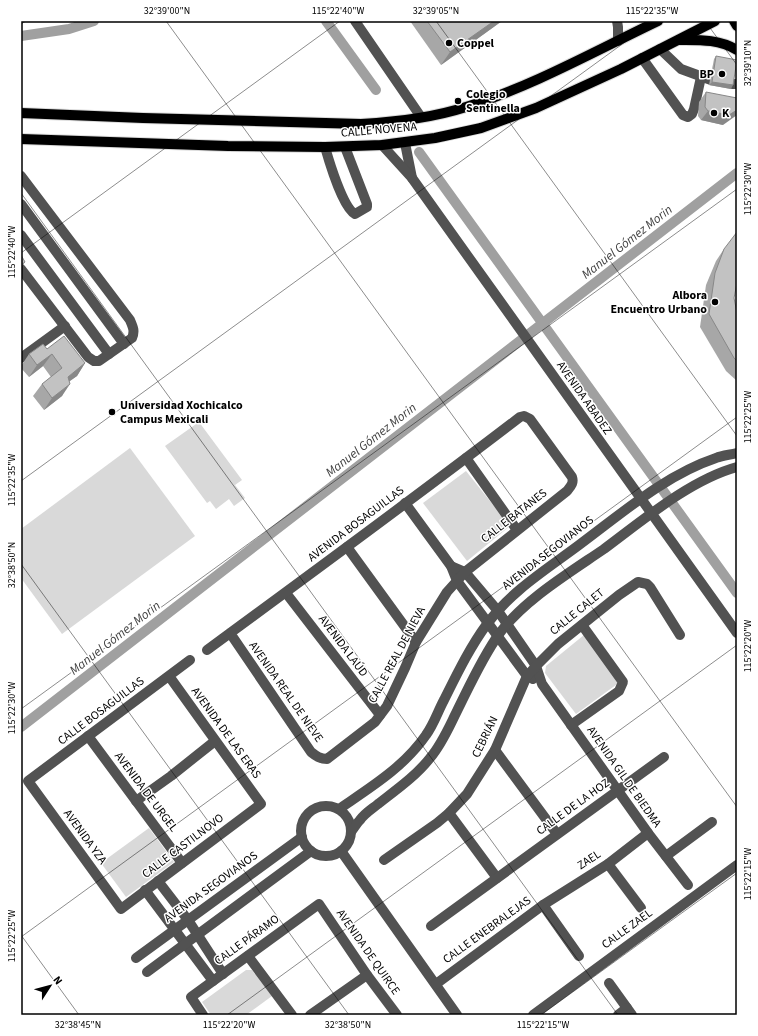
<svg xmlns="http://www.w3.org/2000/svg" width="758" height="1036" font-family="'Source Sans 3',sans-serif">
  <style>
    .green { fill: #d9d9d9 }
    .lines { fill: none; stroke-linecap: round; stroke-linejoin: round }
    .canal { stroke: #a0a0a0; stroke-width: 10 }
    .major-casing { stroke: #dbdbdb; stroke-width: 12 }
    .minor { stroke: #525252; stroke-width: 10 }
    .major { stroke: #000; stroke-width: 10 }
    .wall { fill: #a7a7a7 }
    .shaded-wall { fill: #888 }
    .building { fill: #c2c2c2; stroke: #888 }
    .ticks { fill: none; stroke: #000; stroke-width: 1; stroke-opacity: 0.45 }
    .poi-dot { fill: #000; stroke: #fff; stroke-width: 1.5 }
    .labels { text-anchor: middle; dominant-baseline: central; stroke-width: 3; stroke-linejoin: round; paint-order: stroke }
    .poi-label { font-size: 12px; font-weight: bold; fill: #000; stroke: #fff; text-anchor: start }
    .street-label { font-size: 12px; fill: #000; stroke: #fff }
    .water-label { font-size: 13px; font-style: italic; fill: #414141; stroke: #fff }
    .neatline { fill: none; stroke: #000; stroke-width: 1.5 }
    .ticks-label { font-size: 10px; text-anchor: middle; fill: #000 }
  </style>
  <rect width="100%" height="100%" fill="#fff"/>
  <g class="green">
    <polygon points="199,422 242,480 235,485 245,498 234,506 229,499 216,509 210,501 207,503 165,446"/>
    <polygon points="130,448 195,536 62,634 21,578 21,529"/>
    <polygon points="466,471 510,526 467,561 423,503"/>
    <polygon points="584,635 620,682 576,714 545,673 546,666"/>
    <polygon points="149,828 174,862 126,897 101,863"/>
    <polygon points="246,970 252,970 272,996 246,1015 211,1015 202,1002"/>
  </g>
  <g class="lines">
    <g class="canal">
      <polyline points="326,21 376,90"/>
      <polyline points="21,36 69,29 94,21"/>
      <polyline points="419,152 737,593"/>
      <polyline points="21,727 737,173"/>
    </g>
    <defs>
      <g id="major">
        <polyline points="734,21 737,26"/>
        <path d="M679 40C699 40 719 39 737 50"/>
        <path d="M21 113 143 118 361 124C396 122 432 118 466 107 533 86 595 51 658 21"/>
        <polyline points="21,139 228,146 325,147 382,145 435,138 481,128 536,108 621,69 715,21"/>
      </g>
    </defs>
    <use href="#major" class="major-casing"/>
    <g class="minor">
      <polyline points="355,21 421,117"/>
      <polyline points="617,21 618,27 618,41"/>
      <polyline points="660,49 681,69 711,80"/>
      <polyline points="642,58 683,115 688,117 692,114 694,109 701,77"/>
      <polyline points="732,84 737,84"/>
      <polyline points="405,143 412,178"/>
      <polyline points="382,145 412,178 737,633"/>
      <path d="M325 147C329 161 343 208 355 214L367 207V204L345 147"/>
      <path d="M21 176 130 320C133 327 135 331 132 338L99 361H94L88 357 21 269"/>
      <polyline points="21,204 124,344"/>
      <polyline points="21,235 109,354"/>
      <polyline points="21,358 65,326"/>
      <polyline points="466,458 517,530"/>
      <polyline points="405,503 451,566 457,581 527,676 533,679"/>
      <polyline points="347,547 416,642"/>
      <polyline points="451,566 465,572 498,611 536,666 542,684 648,833 688,885"/>
      <polyline points="286,593 380,715"/>
      <path d="M207 650C312 573 417 496 520 417L524 416 530 419 572 477C574 483 571 486 567 491L465 572 447 592 416 642 405 668 387 706 375 722 327 759C320 759 316 756 311 752L230 633"/>
      <polyline points="169,676 261,804 121,909 28,781 190,660"/>
      <polyline points="571,725 619,691 623,682 582,625"/>
      <polyline points="88,736 182,863"/>
      <polyline points="495,750 557,834"/>
      <polyline points="136,801 171,776 215,741"/>
      <circle cx="326" cy="831" r="25"/>
      <path d="M339 809C371 787 404 767 426 735 434 724 438 711 444 700 457 674 470 647 487 624 511 591 547 569 579 545 621 514 665 475 716 458 723 455 730 455 737 453"/>
      <polyline points="449,813 497,878"/>
      <path d="M351 832C354 828 357 823 360 820 365 813 372 809 378 804 396 790 416 776 430 758 442 744 449 727 457 711 470 685 482 658 499 634 524 600 569 573 604 549 643 520 690 480 737 467"/>
      <polyline points="341,851 457,1015"/>
      <polyline points="666,856 712,822"/>
      <polyline points="384,860 437,823 449,813 467,794 495,750 527,676 536,666 558,644 619,595 638,582 647,584 650,587 680,635"/>
      <polyline points="608,864 641,908"/>
      <polyline points="158,881 188,920 223,974"/>
      <polyline points="145,890 213,981"/>
      <polyline points="543,905 579,956"/>
      <polyline points="431,926 664,757"/>
      <polyline points="248,956 292,1015"/>
      <polyline points="136,958 302,837"/>
      <polyline points="147,972 311,851"/>
      <polyline points="609,983 632,1015"/>
      <polyline points="436,984 543,905 608,864 648,833"/>
      <polyline points="203,1015 191,997 319,904 367,975 397,1015"/>
      <polyline points="310,1015 367,975"/>
      <polyline points="533,1015 737,865"/>
      <polyline points="618,1015 627,1008"/>
    </g>
    <use href="#major" class="major"/>
  </g>
  <g class="wall">
    <polygon points="410,21 502,21 441,65"/>
    <polygon points="716,56 731,89 709,85 714,59"/>
    <polygon points="706,92 723,125 701,120 698,116 699,102"/>
    <polygon points="724,249 737,313 737,381 726,371 700,327 706,285 716,261"/>
    <polygon points="47,349 85,363 77,376 69,381 62,396 44,410 33,396 42,384 51,377 43,366 29,377 21,368 21,366 29,354"/>
  </g>
  <g class="shaded-wall">
    <polygon points="494,21 502,21 441,65 450,52"/>
    <polygon points="712,82 733,85 731,89 709,85"/>
    <polygon points="737,110 737,115 723,125 701,120 708,111"/>
    <polygon points="25,262 21,268 21,265"/>
    <polygon points="52,354 43,366 29,377 37,365"/>
    <polygon points="85,363 77,376 59,389 68,377"/>
    <polygon points="70,384 62,396 44,410 52,398"/>
  </g>
  <g class="building">
    <polygon points="427,21 494,21 450,52"/>
    <polygon points="716,56 737,60 733,85 712,82"/>
    <polygon points="706,92 737,98 737,110 729,115 708,111 705,107"/>
    <polygon points="737,232 737,283 734,298 737,313 737,361 734,358 709,314 715,273 724,249"/>
    <polygon points="21,255 25,262 21,265"/>
    <polygon points="64,336 85,363 68,377 70,384 52,398 42,384 62,368 52,354 37,365 29,354 43,344 47,349"/>
  </g>
  <path class="ticks" d="M166 21 737 807M436 21 737 436M705 21 737 65M21 24 26 21M21 193 618 1015M21 253 340 21M21 481 654 21M21 564 349 1015M21 709 737 189M21 935 79 1015M21 937 737 417M227 1015 737 645M541 1015 737 873"/>
  <g class="poi-dot">
    <circle cx="449" cy="43" r="4"/>
    <circle cx="722" cy="74" r="4"/>
    <circle cx="458" cy="101" r="4"/>
    <circle cx="714" cy="113" r="4"/>
    <circle cx="715" cy="302" r="4"/>
    <circle cx="112" cy="412" r="4"/>
  </g>
  <g class="labels">
    <g class="poi-label">
      <text x="457" y="43">Coppel</text>
      <text x="714" y="74" text-anchor="end">BP</text>
      <text x="466" y="94">Colegio<tspan x="466" dy="14">Sentinella</tspan></text>
      <text x="722" y="113">K</text>
      <text x="707" y="295" text-anchor="end">Albora<tspan x="707" dy="14">Encuentro Urbano</tspan></text>
      <text x="120" y="405">Universidad Xochicalco<tspan x="120" dy="14">Campus Mexicali</tspan></text>
    </g>
    <g class="street-label">
      <text transform="translate(379 130) rotate(-5)">CALLE NOVENA</text>
      <text transform="translate(584 398) rotate(55)">AVENIDA ABADEZ</text>
      <text transform="translate(514 516) rotate(-38)">CALLE BATANES</text>
      <text transform="translate(356 524) rotate(-37)">AVENIDA BOSAGUILLAS</text>
      <text transform="translate(548 553) rotate(-38)">AVENIDA SEGOVIANOS</text>
      <text transform="translate(577 612) rotate(-39)">CALLE CALET</text>
      <text transform="translate(343 646) rotate(53)">AVENIDA LAÚD</text>
      <text transform="translate(397 655) rotate(-62)">CALLE REAL DE NIEVA</text>
      <text transform="translate(286 692) rotate(55)">AVENIDA REAL DE NIEVE</text>
      <text transform="translate(101 711) rotate(-37)">CALLE BOSAGUILLAS</text>
      <text transform="translate(226 733) rotate(54)">AVENIDA DE LAS ERAS</text>
      <text transform="translate(485 737) rotate(-64)">CEBRIÁN</text>
      <text transform="translate(624 777) rotate(55)">AVENIDA GIL DE BIEDMA</text>
      <text transform="translate(146 792) rotate(53)">AVENIDA DE URGEL</text>
      <text transform="translate(573 807) rotate(-36)">CALLE DE LA HOZ</text>
      <text transform="translate(85 837) rotate(54)">AVENIDA YZA</text>
      <text transform="translate(183 846) rotate(-37)">CALLE CASTILNOVO</text>
      <text transform="translate(589 860) rotate(-33)">ZAEL</text>
      <text transform="translate(211 887) rotate(-36)">AVENIDA SEGOVIANOS</text>
      <text transform="translate(627 929) rotate(-36)">CALLE ZAEL</text>
      <text transform="translate(487 930) rotate(-36)">CALLE ENEBRALEJAS</text>
      <text transform="translate(247 940) rotate(-36)">CALLE PÁRAMO</text>
      <text transform="translate(368 952) rotate(55)">AVENIDA DE QUIRCE</text>
    </g>
    <g class="water-label">
      <text transform="translate(627 242) rotate(-38)">Manuel Gómez Morin</text>
      <text transform="translate(371 440) rotate(-38)">Manuel Gómez Morin</text>
      <text transform="translate(115 638) rotate(-38)">Manuel Gómez Morin</text>
    </g>
  </g>
  <rect width="758" height="1036" fill="none" stroke="#ffffff" stroke-width="44"/>
  <g transform="translate(50 986) rotate(54)" stroke="#ffffff" stroke-width="3" paint-order="stroke">
  <path d="M0-3L7 15L0 10L-7 15Z" fill="#000000"/>
  <text y="-6" font-size="11" font-weight="bold" text-anchor="middle" fill="#000000">N</text>
  </g>
  <rect x="22" y="22" width="714" height="992" class="neatline"/>
  <g class="ticks-label">
    <text x="167" y="14">32°39'00"N</text>
    <text x="338" y="14">115°22'40"W</text>
    <text x="436" y="14">32°39'05"N</text>
    <text x="652" y="14">115°22'35"W</text>
    <text transform="translate(747 63) rotate(-90)" y="4">32°39'10"N</text>
    <text transform="translate(747 189) rotate(-90)" y="4">115°22'30"W</text>
    <text transform="translate(11 252) rotate(-90)" y="4">115°22'40"W</text>
    <text transform="translate(747 417) rotate(-90)" y="4">115°22'25"W</text>
    <text transform="translate(11 480) rotate(-90)" y="4">115°22'35"W</text>
    <text transform="translate(11 565) rotate(-90)" y="4">32°38'50"N</text>
    <text transform="translate(747 646) rotate(-90)" y="4">115°22'20"W</text>
    <text transform="translate(11 708) rotate(-90)" y="4">115°22'30"W</text>
    <text transform="translate(747 874) rotate(-90)" y="4">115°22'15"W</text>
    <text transform="translate(11 936) rotate(-90)" y="4">115°22'25"W</text>
    <text x="78" y="1028">32°38'45"N</text>
    <text x="229" y="1028">115°22'20"W</text>
    <text x="348" y="1028">32°38'50"N</text>
    <text x="543" y="1028">115°22'15"W</text>
  </g>
</svg>
